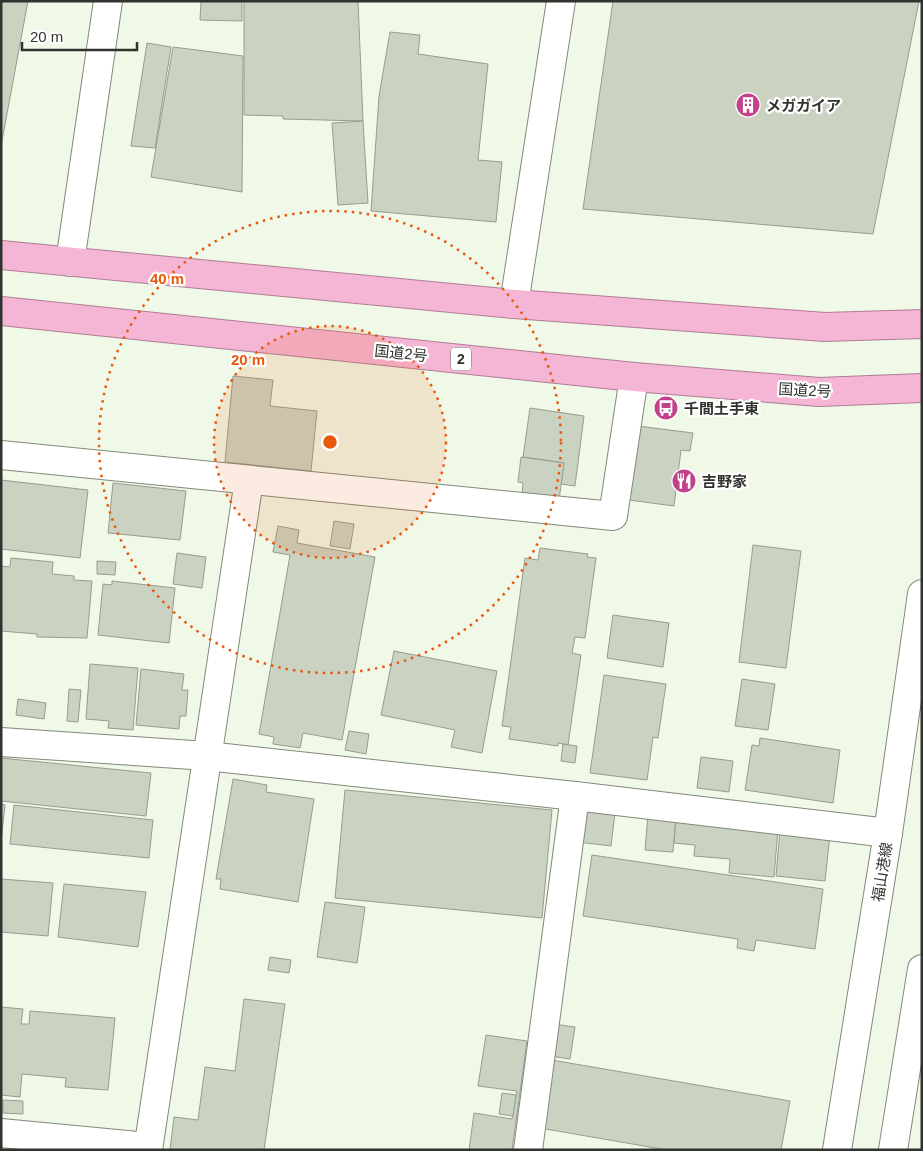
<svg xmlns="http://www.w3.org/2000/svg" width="923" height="1151" font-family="Helvetica,'Noto Sans JP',sans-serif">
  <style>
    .building { fill: #cad2c2; stroke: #969d8e }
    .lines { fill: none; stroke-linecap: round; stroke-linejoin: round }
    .minor-casing { stroke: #82897a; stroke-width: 30 }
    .secondary-casing { stroke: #82897a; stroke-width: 30 }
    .trunk-casing { stroke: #ae7d93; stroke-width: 30 }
    .minor { stroke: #fff; stroke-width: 28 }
    .secondary { stroke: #fff; stroke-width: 28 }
    .trunk { stroke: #f4b6d4; stroke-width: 28 }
    .ring { fill: none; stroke: #e8590c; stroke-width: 2.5; stroke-dasharray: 2.5 5 }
    .labels { text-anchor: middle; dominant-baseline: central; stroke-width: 4.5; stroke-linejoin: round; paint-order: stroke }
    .shield { fill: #fff; stroke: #6f716d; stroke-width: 1 }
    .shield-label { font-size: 14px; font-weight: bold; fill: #31342e }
    .poi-label { font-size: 15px; font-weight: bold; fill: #31342e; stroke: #fff; text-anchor: start }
    .street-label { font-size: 15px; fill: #31342e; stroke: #fff }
    .centre { fill: #e8590c; stroke: #fff; stroke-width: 2.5 }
    .ring-label { font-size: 15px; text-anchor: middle; font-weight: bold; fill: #e8590c; stroke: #fff; stroke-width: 4.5; stroke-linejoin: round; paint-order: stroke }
  </style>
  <rect width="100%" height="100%" fill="#f0f8e8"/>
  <g class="building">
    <polygon points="1,1 28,1 1,146"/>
    <polygon points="201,1 242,1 242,21 200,20"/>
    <polygon points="244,1 358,1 363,121 283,119 283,116 244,115"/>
    <polygon points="613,1 919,1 873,234 583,209"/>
    <polygon points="390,32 420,35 418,54 488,64 478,160 502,162 496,222 371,211 379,96"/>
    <polygon points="147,43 171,47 155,148 131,146"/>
    <polygon points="173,47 243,56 242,192 151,177"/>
    <polygon points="363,121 368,203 338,205 332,123"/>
    <polygon points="233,376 273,380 270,406 317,411 311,471 225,462"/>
    <polygon points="530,408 584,416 575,486 561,484 564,463 523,457"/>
    <polygon points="638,426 693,433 690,451 681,450 674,506 629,500"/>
    <polygon points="521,457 564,463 559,500 522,494 523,483 518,482"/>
    <polygon points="1,480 88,490 80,558 1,549"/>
    <polygon points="113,483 186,491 180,540 108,533"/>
    <polygon points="334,521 354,524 350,549 330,546"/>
    <polygon points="278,526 299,530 297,543 375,557 342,740 303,733 300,748 273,744 274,737 259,734 290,555 273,552"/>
    <polygon points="753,545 801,551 786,668 739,662"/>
    <polygon points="540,548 588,554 587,557 596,558 585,638 575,637 572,653 581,655 568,745 558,743 558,746 509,739 511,727 502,726 525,558 538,560"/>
    <polygon points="177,553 206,557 202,588 173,584"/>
    <polygon points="11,558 53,562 52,574 74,576 74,580 92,581 87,638 37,637 37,634 1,631 1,566 10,567"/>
    <polygon points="97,561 116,562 115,575 97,574"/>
    <polygon points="112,581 175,588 169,643 98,635 103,584 112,585"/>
    <polygon points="613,615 669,623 663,667 607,658"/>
    <polygon points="394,651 497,671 482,753 451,747 455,730 381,715"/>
    <polygon points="90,664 138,668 133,730 108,728 109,721 86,719"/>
    <polygon points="141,669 184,674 182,690 188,690 186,716 180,716 179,729 136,725"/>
    <polygon points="604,675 666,684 658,738 653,737 647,780 590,773"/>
    <polygon points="742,679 775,684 768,730 735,726"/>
    <polygon points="69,689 81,690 78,722 67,721"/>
    <polygon points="18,699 46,703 44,719 16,715"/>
    <polygon points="349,731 369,734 366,754 345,750"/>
    <polygon points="760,738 840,750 833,803 745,790 752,745 759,746"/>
    <polygon points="563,744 577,746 575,763 561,761"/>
    <polygon points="701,757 733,761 729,792 697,788"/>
    <polygon points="1,758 151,773 146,816 1,801"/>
    <polygon points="233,779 267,785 266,792 314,799 298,902 220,889 221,879 216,879"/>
    <polygon points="345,790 552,810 542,918 335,898"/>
    <polygon points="1,804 5,805 1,842"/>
    <polygon points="14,805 153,820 149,858 10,844"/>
    <polygon points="583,809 615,813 611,846 578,842"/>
    <polygon points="648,814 676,817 673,852 645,850"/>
    <polygon points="676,819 778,829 774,877 729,873 730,859 694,856 695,845 674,843"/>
    <polygon points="780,830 830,835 825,881 776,876"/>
    <polygon points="592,855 823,889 815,949 756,940 754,951 737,948 738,939 583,916"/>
    <polygon points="1,879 53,883 48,936 1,932"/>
    <polygon points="64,884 146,892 138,947 58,937"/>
    <polygon points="325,902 365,907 357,963 317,957"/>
    <polygon points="270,957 291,960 289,973 268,970"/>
    <polygon points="244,999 285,1004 264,1150 170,1150 174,1117 198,1120 205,1067 235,1071"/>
    <polygon points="1,1007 23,1009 21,1024 29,1024 30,1011 115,1018 108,1090 65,1087 66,1078 22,1074 20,1097 1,1095"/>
    <polygon points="554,1024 575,1027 570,1059 549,1056"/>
    <polygon points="486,1035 527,1041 512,1150 469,1150 474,1113 512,1119 517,1091 478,1086"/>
    <polygon points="552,1060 790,1101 781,1150 667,1150 540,1128"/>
    <polygon points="502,1093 516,1095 513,1116 499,1114"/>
    <polygon points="3,1100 23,1101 23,1114 3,1113"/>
  </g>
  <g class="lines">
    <defs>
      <g id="minor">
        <polyline points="70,262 108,1"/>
        <polyline points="514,304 561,1"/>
        <polyline points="1,455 613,516 634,377"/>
        <polyline points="1,742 207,756 575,796 888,833"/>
        <polyline points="1,1133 148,1147"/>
        <polyline points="148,1150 249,480"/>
        <polyline points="528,1150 575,796"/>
      </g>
      <g id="secondary">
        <polyline points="837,1150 888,833 922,594"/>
        <polyline points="893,1150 922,969"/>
      </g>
      <g id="trunk">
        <polyline points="1,255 514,304 825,327 922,324"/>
        <polyline points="1,311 634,377 819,392 922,388"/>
      </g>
    </defs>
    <use href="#minor" class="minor-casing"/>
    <use href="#secondary" class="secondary-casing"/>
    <use href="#trunk" class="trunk-casing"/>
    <use href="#minor" class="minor"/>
    <use href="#secondary" class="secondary"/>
    <use href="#trunk" class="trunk"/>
  </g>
  <circle cx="330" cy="442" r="116" fill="#e8590c" fill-opacity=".12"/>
  <g class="ring">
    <circle cx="330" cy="442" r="116"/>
    <circle cx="330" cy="442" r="231"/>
  </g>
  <defs>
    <symbol id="building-disc" viewBox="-11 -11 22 22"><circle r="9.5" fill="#c2418b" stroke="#fff"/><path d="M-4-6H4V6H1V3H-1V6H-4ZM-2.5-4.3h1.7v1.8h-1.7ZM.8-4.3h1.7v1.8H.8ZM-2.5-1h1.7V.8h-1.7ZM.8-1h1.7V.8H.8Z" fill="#fff"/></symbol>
    <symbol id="bus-disc" viewBox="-11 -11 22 22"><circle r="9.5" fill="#c2418b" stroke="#fff"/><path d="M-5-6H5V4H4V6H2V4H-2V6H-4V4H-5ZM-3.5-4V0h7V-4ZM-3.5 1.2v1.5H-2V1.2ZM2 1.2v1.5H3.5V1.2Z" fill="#fff"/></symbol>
    <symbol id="restaurant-disc" viewBox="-11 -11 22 22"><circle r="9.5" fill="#c2418b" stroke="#fff"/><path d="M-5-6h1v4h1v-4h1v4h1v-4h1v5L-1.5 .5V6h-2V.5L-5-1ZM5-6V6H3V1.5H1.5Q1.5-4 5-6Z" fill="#fff"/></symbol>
  </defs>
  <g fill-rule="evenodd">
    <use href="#building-disc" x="734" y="91" width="28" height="28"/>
    <use href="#bus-disc" x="652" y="394" width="28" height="28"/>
    <use href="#restaurant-disc" x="670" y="467" width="28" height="28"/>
  </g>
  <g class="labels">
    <rect class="shield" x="451" y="347.5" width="20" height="23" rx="4"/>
    <g class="shield-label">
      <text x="461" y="359">2</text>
    </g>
    <g class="poi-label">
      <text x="766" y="105">メガガイア</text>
      <text x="684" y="408">千間土手東</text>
      <text x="702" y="481">吉野家</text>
    </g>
    <g class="street-label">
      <text transform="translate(401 353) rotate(6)">国道2号</text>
      <text transform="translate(805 390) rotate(3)">国道2号</text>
      <text transform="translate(882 872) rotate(-81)">福山港線</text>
    </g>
  </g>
  <circle cx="330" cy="442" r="8" class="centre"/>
  <g class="ring-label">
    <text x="167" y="284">40 m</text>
    <text x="248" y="365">20 m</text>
  </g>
  <rect width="923" height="1151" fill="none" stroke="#31342e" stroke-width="5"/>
  <path d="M22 42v8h115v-8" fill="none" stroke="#31342e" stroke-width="2.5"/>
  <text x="30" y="42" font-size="15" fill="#31342e" stroke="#ffffff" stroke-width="4" paint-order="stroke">20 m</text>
</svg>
